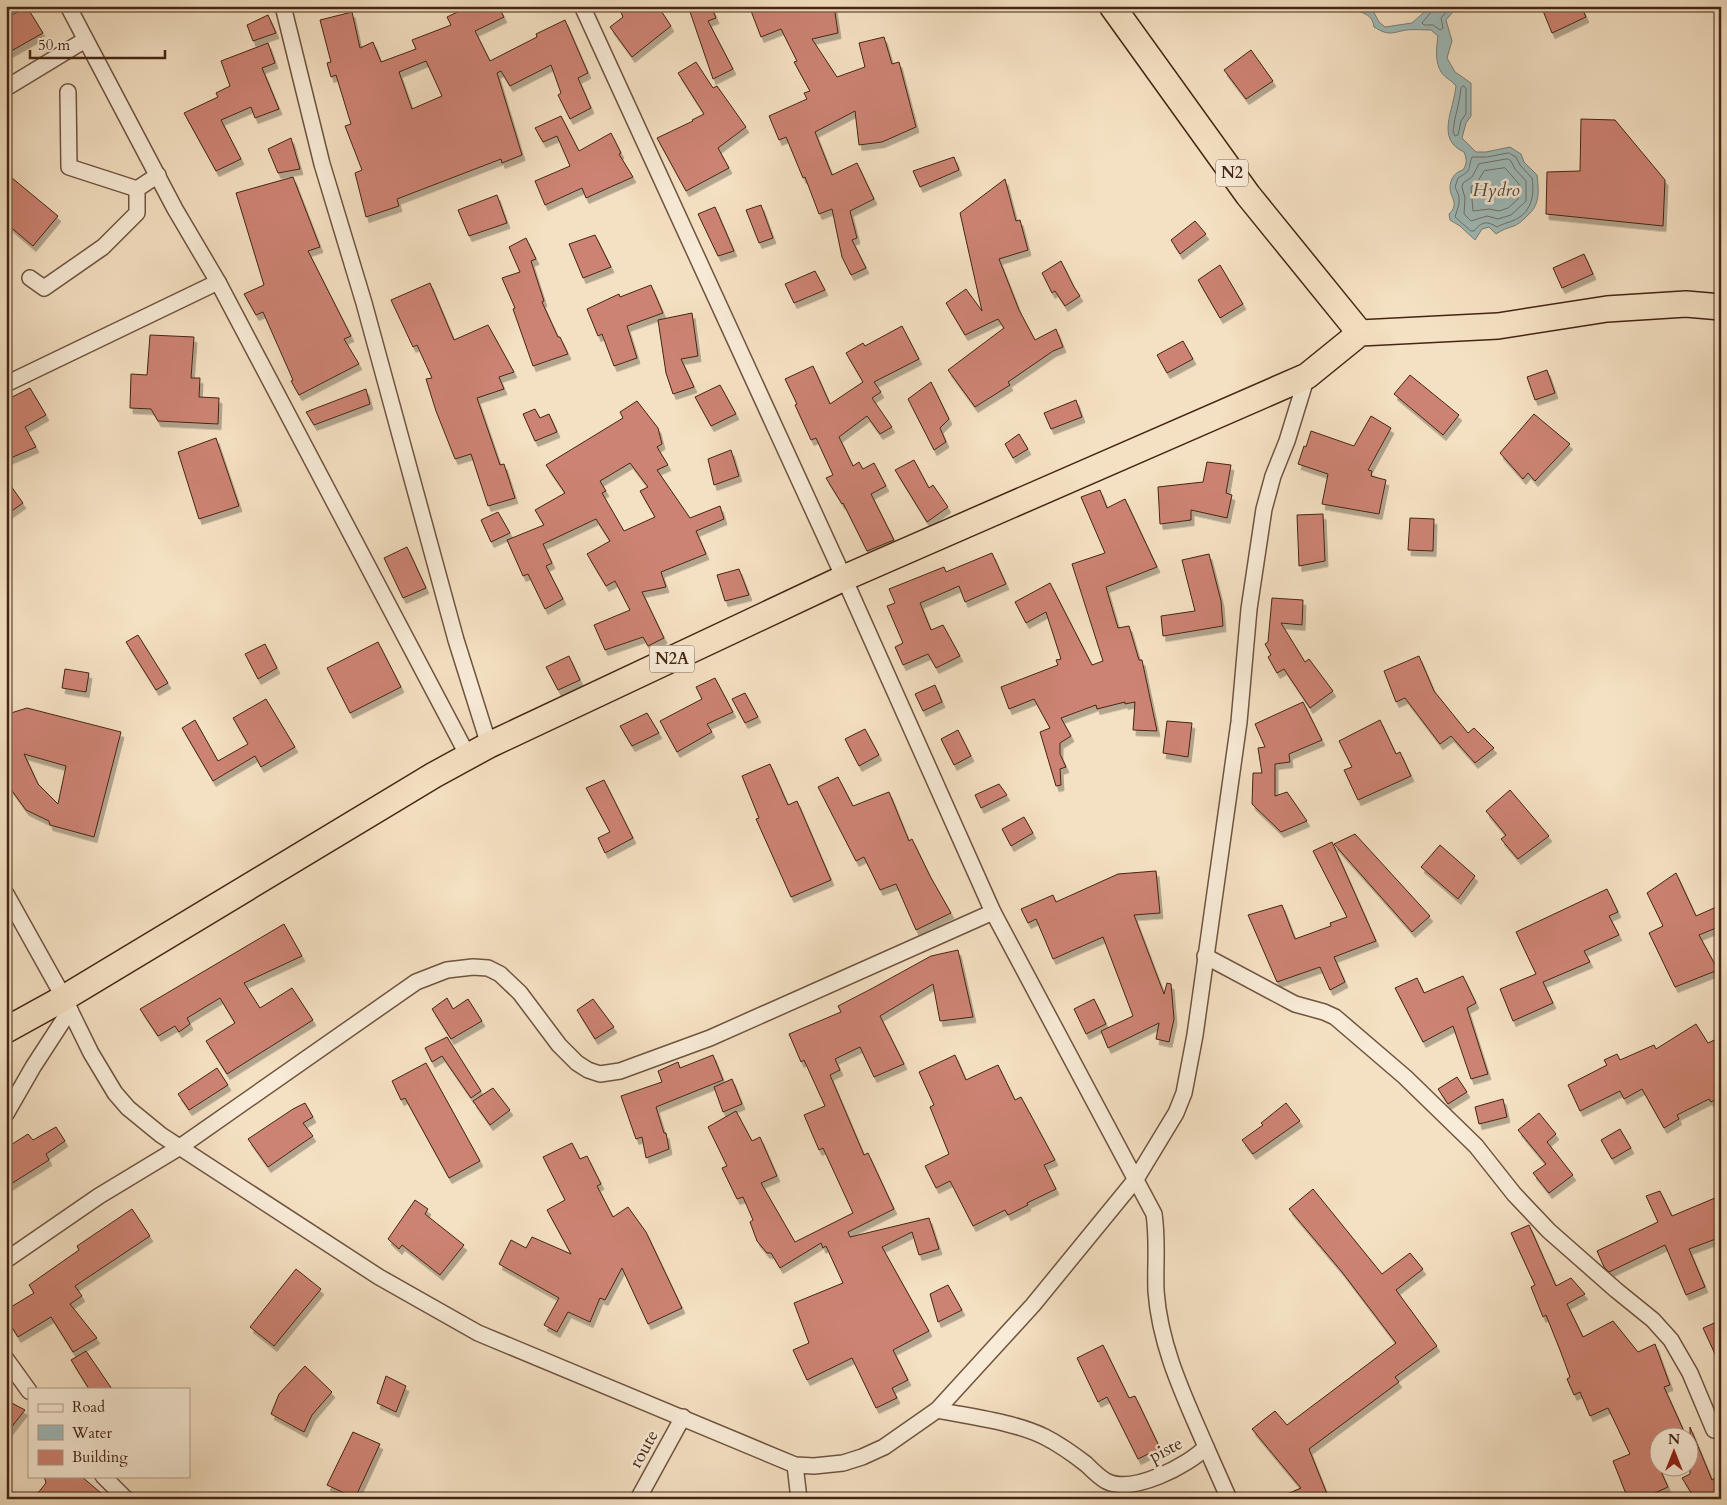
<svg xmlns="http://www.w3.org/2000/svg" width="1727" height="1505" font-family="Cardo,serif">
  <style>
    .water { fill: #9ebbba; stroke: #7a7f78 }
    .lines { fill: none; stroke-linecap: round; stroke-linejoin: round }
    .shore { stroke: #717068; stroke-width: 1 }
    .building { fill: #cd8373; stroke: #442615; fill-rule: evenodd; filter: url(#shadow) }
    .minor-casing { stroke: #705440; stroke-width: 18 }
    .trunk-casing { stroke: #442615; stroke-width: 28 }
    .minor { stroke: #f8ebd7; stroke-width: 15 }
    .trunk { stroke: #f4e0c2; stroke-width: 25 }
    .labels { text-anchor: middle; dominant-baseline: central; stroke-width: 5; stroke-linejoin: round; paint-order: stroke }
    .shield { fill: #f8ebd7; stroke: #7a614f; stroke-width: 1 }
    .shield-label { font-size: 16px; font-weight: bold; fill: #442615 }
    .street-label { font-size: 18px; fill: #442615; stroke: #f8ebd7 }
    .water-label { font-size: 19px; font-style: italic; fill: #5a4b3e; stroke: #f8ebd7 }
  </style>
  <defs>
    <filter id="shadow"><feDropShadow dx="3" dy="5.5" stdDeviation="0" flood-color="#0004"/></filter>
  </defs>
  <rect width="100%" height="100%" fill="#f4e0c2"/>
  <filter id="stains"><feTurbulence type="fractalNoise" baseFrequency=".004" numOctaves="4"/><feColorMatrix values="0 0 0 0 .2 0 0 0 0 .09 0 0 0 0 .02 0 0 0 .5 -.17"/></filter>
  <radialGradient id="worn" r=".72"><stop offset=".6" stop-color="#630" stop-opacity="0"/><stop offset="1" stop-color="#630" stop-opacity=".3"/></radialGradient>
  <path class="water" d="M1347 6 1371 7 1379 22 1385 27 1412 23 1431 6H1452V13L1446 20 1452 41 1447 58 1455 72 1471 83V116L1466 123 1462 138 1476 152H1486L1510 147 1521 154 1524 162 1537 175C1539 192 1540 205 1527 216 1523 220 1519 224 1514 226 1507 228 1502 230 1496 234L1489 227 1482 229 1475 240 1460 226 1450 220 1449 214C1460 204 1450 197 1450 188 1450 179 1455 172 1463 170 1467 164 1467 159 1464 152 1435 139 1454 110 1456 86 1453 82 1451 81 1447 78 1434 69 1436 50 1438 36L1431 30C1423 30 1414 29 1406 30 1391 33 1389 36 1374 27 1372 11 1359 14 1347 6Z"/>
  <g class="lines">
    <g class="shore">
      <polyline points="1433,6 1432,11 1422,23 1424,25 1433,25 1440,30 1443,28 1441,18 1447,11 1448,6"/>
      <path d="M1464 86 1466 89V114L1461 121 1458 135 1455 136 1453 132C1454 117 1460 103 1461 88Z"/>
      <path d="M1509 153 1516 157 1520 165 1532 178C1535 196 1531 214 1512 221 1507 223 1502 224 1497 227 1487 221 1482 221 1474 231H1471L1455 217 1459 204V196L1455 187 1458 178C1473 169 1467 171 1472 157H1487Z"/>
      <polygon points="1508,159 1511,161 1515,169 1526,181 1526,201 1511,215 1498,219 1487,216 1471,221 1464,214 1465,198 1462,187 1463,183 1472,177 1479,164"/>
      <polygon points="1505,168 1519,184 1518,199 1508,208 1499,211 1489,209 1473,211 1471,187 1478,181 1484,171"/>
    </g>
  </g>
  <g class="building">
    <path d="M470 6H498L504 17 475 31 490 61 537 37 536 34 565 20 588 73 578 78 591 108 570 119 558 95 561 93 551 65 510 86 501 71 497 73 522 155 502 163 501 159 397 199 399 206 366 217 355 173 362 170 345 126 351 124 336 75 331 77 327 63 331 62 320 20 352 12 360 48 373 42 381 62 416 49 412 40 451 25 447 17ZM426 61 442 96 412 109 399 72Z"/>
    <polygon points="618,6 658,6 671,26 632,57 610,27 623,17"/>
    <polygon points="688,6 711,6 716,18 708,21 733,69 713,79"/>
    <polygon points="764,6 834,6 838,33 812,39 837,77 865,67 859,43 884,37 892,64 899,62 916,127 882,142 859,145 855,111 815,132 832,175 857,163 874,199 850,211 857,238 852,240 866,268 851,275 842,257 832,209 819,214 805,177 803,178 786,137 779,140 769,116 807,99 804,93 810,91 794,62 797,61 781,29 761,37 751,11"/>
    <polygon points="1541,6 1581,6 1586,17 1552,33"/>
    <polygon points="27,7 43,33 6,54 6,18"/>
    <polygon points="268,15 276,33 253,41 247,25"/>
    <polygon points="268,43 275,63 262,68 279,109 255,118 251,107 221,120 241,159 216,171 184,113 218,97 216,93 230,86 221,61"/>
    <polygon points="1251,50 1273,81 1246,99 1224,70"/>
    <polygon points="696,62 713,88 717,86 746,127 718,148 729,168 686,191 657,138 693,121 692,120 704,114 678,73"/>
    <polygon points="561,116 579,151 611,133 621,153 619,154 633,177 586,198 582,188 545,205 535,181 570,166 557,136 543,142 535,128"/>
    <polygon points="1581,119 1615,120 1665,180 1663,226 1546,214 1547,172 1580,171"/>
    <polygon points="291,138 300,169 278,173 268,149"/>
    <polygon points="954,157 959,170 920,187 913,171"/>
    <polygon points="6,173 58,216 33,246 7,224 12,218 6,213"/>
    <polygon points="293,177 320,247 308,251 351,336 344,339 359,364 299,395 291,381 293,380 263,312 256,315 244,294 264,285 236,193"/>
    <polygon points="1005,179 1016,221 1020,220 1028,250 999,259 1019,310 1035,340 1056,329 1063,347 1053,351 1008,382 1010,385 975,407 948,370 1004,328 998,319 965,335 946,303 966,289 982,311 960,213"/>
    <polygon points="497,195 507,223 469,236 458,210"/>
    <polygon points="761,205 773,238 759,243 746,210"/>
    <polygon points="715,207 734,251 718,256 698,214"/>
    <polygon points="1195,221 1206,234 1180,254 1171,240"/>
    <polygon points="595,235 611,267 583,278 569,244"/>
    <polygon points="526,238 536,259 531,261 544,301 542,302 558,337 560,337 568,354 533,366 513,309 515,308 502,278 520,272 509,247"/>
    <polygon points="1584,254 1593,274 1562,288 1553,268"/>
    <polygon points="1061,261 1074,287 1080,296 1065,306 1055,291 1052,293 1042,273"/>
    <polygon points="1220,265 1243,304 1220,318 1198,280"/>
    <polygon points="815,271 825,290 794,303 785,284"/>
    <polygon points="430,283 454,340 488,325 514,372 499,377 504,389 477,398 500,465 504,464 515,498 488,506 471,454 455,459 436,411 426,379 432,378 417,345 413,347 391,300"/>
    <polygon points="651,285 663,313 627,326 637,358 614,366 602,334 598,336 587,309 619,294 620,297"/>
    <polygon points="692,313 698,356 681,359 694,387 673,394 666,373 658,320"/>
    <polygon points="902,326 919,359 874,382 881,392 872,398 892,427 880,434 867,416 839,437 853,466 859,462 863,469 874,463 886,486 871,494 894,540 867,551 843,503 842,504 826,478 833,475 816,438 811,440 795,405 797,404 785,379 813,366 830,404 863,382 846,353 863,343 865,346"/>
    <polygon points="150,335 194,337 191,378 200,378 199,397 219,398 218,424 158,421 151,409 130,408 131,374 147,375"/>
    <polygon points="1183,341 1193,359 1167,373 1157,355"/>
    <polygon points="1547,370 1555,393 1535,400 1527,377"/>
    <polygon points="1410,375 1459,415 1443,435 1394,394"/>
    <polygon points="931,382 949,419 940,428 946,442 934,450 908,399"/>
    <polygon points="720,385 736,414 711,426 695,397"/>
    <polygon points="30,388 46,415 25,427 36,447 6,460 6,400"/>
    <polygon points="366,389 370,404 314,425 306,412"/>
    <polygon points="1076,400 1082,417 1051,429 1044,413"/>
    <path d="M637 401 658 428 662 444 657 447 668 465 657 470 690 518 720 506 724 519 696 531 706 554 661 572 666 587 642 592 664 638 648 646 643 637 605 650 594 625 630 610 615 581 606 586 587 554 610 541 596 519 543 544 552 563 546 566 563 599 545 609 528 574 523 576 507 540 544 525 535 510 565 493 546 465 623 418 620 412ZM630 463 648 487 640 491 655 517 624 531 602 493 606 491 600 481Z"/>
    <polygon points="535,409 540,418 549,414 557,432 535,441 523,414"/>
    <polygon points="1534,414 1570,444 1535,481 1528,473 1523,479 1500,453"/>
    <polygon points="1371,416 1391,428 1368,470 1372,471 1371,476 1386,480 1379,514 1322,504 1328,474 1298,464 1304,446 1306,447 1311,431 1354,446"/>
    <polygon points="1019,434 1028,449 1013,458 1005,444"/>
    <polygon points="216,438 239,506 199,519 178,452"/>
    <polygon points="731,450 739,476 714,485 708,459"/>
    <polygon points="914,460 929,488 933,485 948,507 927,522 895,470"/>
    <polygon points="1207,462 1231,465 1226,493 1232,495 1227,518 1191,510 1191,520 1160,524 1158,487 1203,482"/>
    <polygon points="6,479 23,503 6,515"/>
    <polygon points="1100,490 1107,508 1125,499 1157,567 1106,587 1118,628 1129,626 1139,660 1142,660 1157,731 1133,730 1135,702 1125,704 1125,702 1097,709 1096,705 1061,718 1071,736 1060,743 1060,754 1066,767 1060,769 1061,785 1056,786 1040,732 1050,728 1034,699 1009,709 1001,687 1058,665 1056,660 1061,659 1046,612 1026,623 1015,602 1050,583 1092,665 1103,661 1072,564 1105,553 1081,497"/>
    <polygon points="498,512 510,533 491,542 481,520"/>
    <polygon points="1323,514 1325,561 1299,566 1297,515"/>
    <polygon points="1410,518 1434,519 1433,551 1408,550"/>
    <polygon points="407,547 426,588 403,598 384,558"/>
    <polygon points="992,553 1006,584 965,602 959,586 920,603 931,630 943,625 960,656 936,668 928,654 903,665 895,647 903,643 887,606 895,603 889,589 944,567 946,572"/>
    <polygon points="1209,554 1221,601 1223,626 1163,636 1161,616 1195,611 1182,560"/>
    <polygon points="739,569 749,595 725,601 717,575"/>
    <polygon points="1272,598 1303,600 1302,625 1281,623 1305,662 1309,659 1333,691 1310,708 1284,669 1277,673 1268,657 1271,655 1265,644 1268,642"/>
    <polygon points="138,635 168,683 156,690 126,642"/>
    <polygon points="378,642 401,687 350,713 327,668"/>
    <polygon points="265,644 277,668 258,679 245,654"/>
    <polygon points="569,656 580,680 558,690 546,667"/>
    <polygon points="1419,656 1434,691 1468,733 1474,728 1494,748 1475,763 1451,736 1440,744 1405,698 1396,702 1384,671"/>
    <polygon points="65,669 89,673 86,692 62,688"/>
    <polygon points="715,678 733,712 707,724 712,732 677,752 660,721 702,699 696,687"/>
    <polygon points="935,685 942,702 923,711 915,694"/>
    <polygon points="745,693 758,717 745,723 732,699"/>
    <polygon points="266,699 295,747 261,767 255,756 213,781 182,728 195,720 218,761 248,744 233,718"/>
    <polygon points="1303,702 1322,740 1289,754 1290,762 1275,764 1275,796 1287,792 1307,821 1281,832 1252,804 1253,773 1262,773 1258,748 1265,747 1255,724"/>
    <path d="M27 708 121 732 94 837 50 825 49 821 26 810 10 788 6 772 10 750 6 736 8 720 11 713ZM24 754 66 766 58 804 38 784Z"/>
    <polygon points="647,713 659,733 632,746 620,726"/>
    <polygon points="1380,720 1396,754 1400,752 1411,776 1358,800 1344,770 1352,767 1339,741"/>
    <polygon points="1167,721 1192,723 1188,757 1163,753"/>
    <polygon points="865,729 879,755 859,766 845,739"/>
    <polygon points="958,730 971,756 954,765 941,739"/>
    <polygon points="770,764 788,805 797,801 831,880 791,897 756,819 759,818 742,776"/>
    <polygon points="838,777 853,806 889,792 909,841 912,839 930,876 951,913 916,930 896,884 880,890 864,857 856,861 818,787"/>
    <polygon points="604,780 633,838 605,853 598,838 610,832 586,788"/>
    <polygon points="999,784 1007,795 981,808 975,795"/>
    <polygon points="1510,790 1549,836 1518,859 1501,839 1506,835 1486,811"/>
    <polygon points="1024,817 1033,833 1011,846 1002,829"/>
    <polygon points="1355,834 1430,916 1412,932 1334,844"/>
    <polygon points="1332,842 1376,941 1334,957 1345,982 1330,990 1320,967 1277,982 1248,915 1282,905 1295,939 1331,926 1330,923 1347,917 1313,851"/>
    <polygon points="1440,845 1475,876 1458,899 1421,867"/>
    <polygon points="1156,871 1160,913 1134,915 1164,994 1167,983 1171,984 1174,1019 1169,1042 1156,1039 1159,1023 1108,1048 1101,1031 1133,1016 1103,937 1053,959 1036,919 1028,923 1021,909 1053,895 1056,902 1118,874"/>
    <polygon points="1676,873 1696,916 1721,905 1721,926 1699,935 1718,970 1675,987 1649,933 1663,926 1647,893"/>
    <polygon points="1607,889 1618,912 1609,916 1619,935 1584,951 1590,962 1543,982 1553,1003 1513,1021 1500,989 1536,974 1516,932"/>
    <polygon points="284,924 302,956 244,983 260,1008 292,988 313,1020 227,1074 206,1041 235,1023 220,998 187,1018 190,1024 179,1032 175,1026 158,1036 140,1009"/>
    <polygon points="958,950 973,1017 940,1021 933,984 880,1016 904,1064 874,1077 860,1047 835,1059 840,1070 830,1075 864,1155 868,1153 894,1209 848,1232 850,1237 929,1218 939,1249 919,1255 912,1232 882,1247 929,1331 893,1350 908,1380 892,1388 897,1398 876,1408 852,1358 807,1380 793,1350 809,1343 794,1303 843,1283 826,1246 823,1248 821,1243 780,1268 771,1253 767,1253 757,1241 750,1222 753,1220 743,1197 737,1199 722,1168 727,1166 708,1127 736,1111 752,1141 760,1137 777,1176 761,1183 795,1242 853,1213 823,1148 819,1150 804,1115 825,1106 804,1060 801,1062 789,1034 841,1012 838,1006 871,989 931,956"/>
    <polygon points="1463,976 1476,1003 1467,1008 1488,1074 1471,1079 1453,1026 1423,1042 1395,988 1417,978 1424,993"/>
    <polygon points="447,998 453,1009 468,999 482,1021 451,1039 432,1009"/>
    <polygon points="593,999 614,1027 595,1039 577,1010"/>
    <polygon points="1094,999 1106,1024 1086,1034 1074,1009"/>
    <polygon points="1696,1024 1708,1043 1721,1037 1721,1097 1711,1102 1709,1099 1677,1115 1679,1119 1664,1128 1642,1089 1624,1099 1620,1091 1580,1111 1568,1085 1607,1065 1604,1060 1617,1054 1620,1060 1654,1045 1656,1049"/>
    <polygon points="447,1037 481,1091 471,1098 442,1056 432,1062 425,1048"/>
    <polygon points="713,1055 723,1080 656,1107 664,1133 666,1133 669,1149 646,1158 642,1137 636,1139 621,1096 662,1082 658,1071 678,1062 680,1068"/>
    <polygon points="955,1055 966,1080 998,1065 1015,1100 1021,1097 1055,1160 1044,1165 1056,1189 1027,1203 1028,1205 1008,1215 1005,1210 973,1226 950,1181 936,1188 925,1166 949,1154 930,1107 934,1105 919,1072"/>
    <polygon points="426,1063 480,1161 449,1178 405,1098 401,1100 392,1081"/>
    <polygon points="217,1068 228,1085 189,1110 178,1094"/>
    <polygon points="1457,1077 1467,1092 1448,1104 1438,1089"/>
    <polygon points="732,1079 742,1104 723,1112 714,1087"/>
    <polygon points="493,1088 510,1110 490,1125 473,1101"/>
    <polygon points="1503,1099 1507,1117 1479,1124 1475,1107"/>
    <polygon points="305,1103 313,1117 303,1123 313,1136 268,1167 248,1139 293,1109"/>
    <polygon points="1286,1103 1300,1121 1253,1154 1242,1140 1263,1125 1261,1123"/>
    <polygon points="1539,1113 1556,1134 1547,1142 1573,1175 1549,1193 1533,1173 1546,1164 1518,1130"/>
    <polygon points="56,1127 65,1141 46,1154 49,1160 6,1187 6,1148 28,1134 33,1140"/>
    <polygon points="1620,1129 1631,1148 1612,1159 1601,1140"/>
    <polygon points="572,1143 580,1159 587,1156 601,1184 597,1186 613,1217 628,1207 646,1232 682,1308 648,1324 622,1268 605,1300 600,1298 590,1322 568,1312 557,1332 544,1325 559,1298 499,1264 511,1240 526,1248 532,1237 571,1254 547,1210 565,1200 543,1157"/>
    <polygon points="1313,1189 1382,1274 1410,1253 1423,1269 1396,1290 1437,1346 1395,1377 1399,1382 1309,1449 1329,1499 1275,1499 1301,1488 1252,1429 1275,1411 1287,1425 1396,1343 1342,1272 1289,1209"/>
    <polygon points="1660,1191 1672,1216 1715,1198 1721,1211 1721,1237 1689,1249 1705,1287 1686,1295 1665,1245 1609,1272 1604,1267 1597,1251 1658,1222 1646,1196"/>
    <polygon points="415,1200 428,1209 425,1214 464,1245 440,1275 402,1245 399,1249 388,1239"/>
    <polygon points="132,1209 150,1236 75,1286 82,1296 70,1304 97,1338 73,1352 51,1317 18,1337 6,1318 6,1310 34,1293 29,1285 79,1250 77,1246"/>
    <polygon points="1529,1225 1556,1286 1571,1278 1585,1294 1567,1304 1583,1337 1613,1321 1638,1352 1655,1344 1670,1385 1664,1387 1687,1438 1660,1438 1660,1442 1650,1447 1668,1487 1642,1499 1628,1499 1613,1461 1630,1454 1608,1408 1590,1416 1580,1392 1574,1395 1567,1379 1570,1377 1560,1350 1546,1315 1543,1317 1531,1287 1535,1285 1511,1233"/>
    <polygon points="296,1269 321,1289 274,1346 250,1327"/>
    <polygon points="948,1285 962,1310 938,1322 930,1294"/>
    <polygon points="1721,1320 1721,1367 1703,1328"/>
    <polygon points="1103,1345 1129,1398 1135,1396 1160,1448 1138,1459 1107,1397 1098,1402 1077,1358"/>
    <polygon points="86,1351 112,1389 89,1389 71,1360"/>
    <polygon points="305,1366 332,1392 312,1415 304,1432 271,1414 279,1394"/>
    <polygon points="386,1376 406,1386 396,1412 377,1403"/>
    <polygon points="6,1400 25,1410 6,1434"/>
    <polygon points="1690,1427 1712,1480 1721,1474 1721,1499 1695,1499 1682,1478 1690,1474"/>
    <polygon points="353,1432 380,1444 355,1498 327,1485"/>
    <polygon points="44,1476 81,1476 108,1499 33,1499 46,1483"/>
  </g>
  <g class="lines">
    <defs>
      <g id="minor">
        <polyline points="68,6 175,209 218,282 468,756"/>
        <polyline points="283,6 322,164 364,303 456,640 489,745"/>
        <path d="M582 6 844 578 993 912 1154 1214C1158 1240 1155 1265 1156 1291 1160 1347 1184 1396 1206 1447 1189 1465 1132 1495 1106 1481 1099 1477 1092 1470 1086 1464 1073 1454 1059 1444 1045 1437 1015 1422 971 1417 937 1410"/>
        <polyline points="6,88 85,40"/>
        <polyline points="68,92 69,167 137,189"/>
        <polyline points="30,278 44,288 103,247 137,213 137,189 158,175"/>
        <polyline points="6,384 218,282"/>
        <polyline points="6,894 64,998 91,1053 115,1093 128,1108 161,1135 379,1277 478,1333 795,1465 814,1466 843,1463 862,1457 884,1447 937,1410 1033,1305 1136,1179 1176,1113 1184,1093 1195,1035 1239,722 1249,609 1264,509 1273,476 1287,441 1307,376"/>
        <polyline points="1205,956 1295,1004 1324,1012 1335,1017 1405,1077 1476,1146 1514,1194 1549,1231 1616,1290 1653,1320 1671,1340 1690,1373 1714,1430"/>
        <polyline points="6,1114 33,1067 70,1010"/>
        <polyline points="6,1260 99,1196 180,1147 416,982 447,970 473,967 488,968 500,974 520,993 559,1045 577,1063 588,1070 600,1074 620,1071 710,1038 993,912"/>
        <polyline points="6,1359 29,1391"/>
        <polyline points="1206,1447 1229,1499"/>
        <polyline points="795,1465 799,1499"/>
        <polyline points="103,1476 126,1499"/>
        <polyline points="638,1499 683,1417"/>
      </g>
      <g id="trunk">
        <polyline points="1112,6 1248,195 1360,333"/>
        <polyline points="6,1030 64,998 434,775 489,745 844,578 1307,376 1360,333 1498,326 1607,309 1686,304 1721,307"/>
      </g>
    </defs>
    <use href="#minor" class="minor-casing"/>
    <use href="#trunk" class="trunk-casing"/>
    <use href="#minor" class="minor"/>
    <use href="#trunk" class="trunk"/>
  </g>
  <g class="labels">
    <g class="shield">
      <rect x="1216" y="159.5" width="32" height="27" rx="4"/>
      <rect x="649.5" y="645.5" width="45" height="27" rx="4"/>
    </g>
    <g class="shield-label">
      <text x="1232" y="173">N2</text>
      <text x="672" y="659">N2A</text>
    </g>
    <g class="street-label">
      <text transform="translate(644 1449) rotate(-61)">route</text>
      <text transform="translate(1166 1450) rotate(-27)">piste</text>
    </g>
    <g class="water-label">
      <text x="1496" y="190">Hydro</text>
    </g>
  </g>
  <rect width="1727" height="1505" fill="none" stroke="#f4e0c2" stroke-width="25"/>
  <rect x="8" y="8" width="1712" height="1490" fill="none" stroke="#442615" stroke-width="2.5"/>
  <rect x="12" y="12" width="1702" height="1480" fill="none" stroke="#442615"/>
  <rect x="28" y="1388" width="162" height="90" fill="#f8ebd7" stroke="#b09c89"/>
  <rect x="38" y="1404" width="25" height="8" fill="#f8ebd7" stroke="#b09c89"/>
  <text x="72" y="1412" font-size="15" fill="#442615">Road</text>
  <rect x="38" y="1425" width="25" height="15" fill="#9ebbba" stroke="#b09c89"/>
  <text x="72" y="1438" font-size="15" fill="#442615">Water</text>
  <rect x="38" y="1450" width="25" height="15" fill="#cd8373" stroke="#b09c89"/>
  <text x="72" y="1462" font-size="15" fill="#442615">Building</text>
  <g transform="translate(1674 1452)"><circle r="24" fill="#f8ebd7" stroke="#b09c89"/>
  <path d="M0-4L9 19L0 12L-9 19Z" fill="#8f2418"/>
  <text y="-8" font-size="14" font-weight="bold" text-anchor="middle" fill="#442615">N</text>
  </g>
  <path d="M30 50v8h135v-8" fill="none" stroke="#442615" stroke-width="2.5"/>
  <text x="38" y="50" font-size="15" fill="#442615" stroke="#f8ebd7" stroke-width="4" paint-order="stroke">50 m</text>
  <rect width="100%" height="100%" filter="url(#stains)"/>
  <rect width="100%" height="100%" fill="url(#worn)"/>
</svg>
